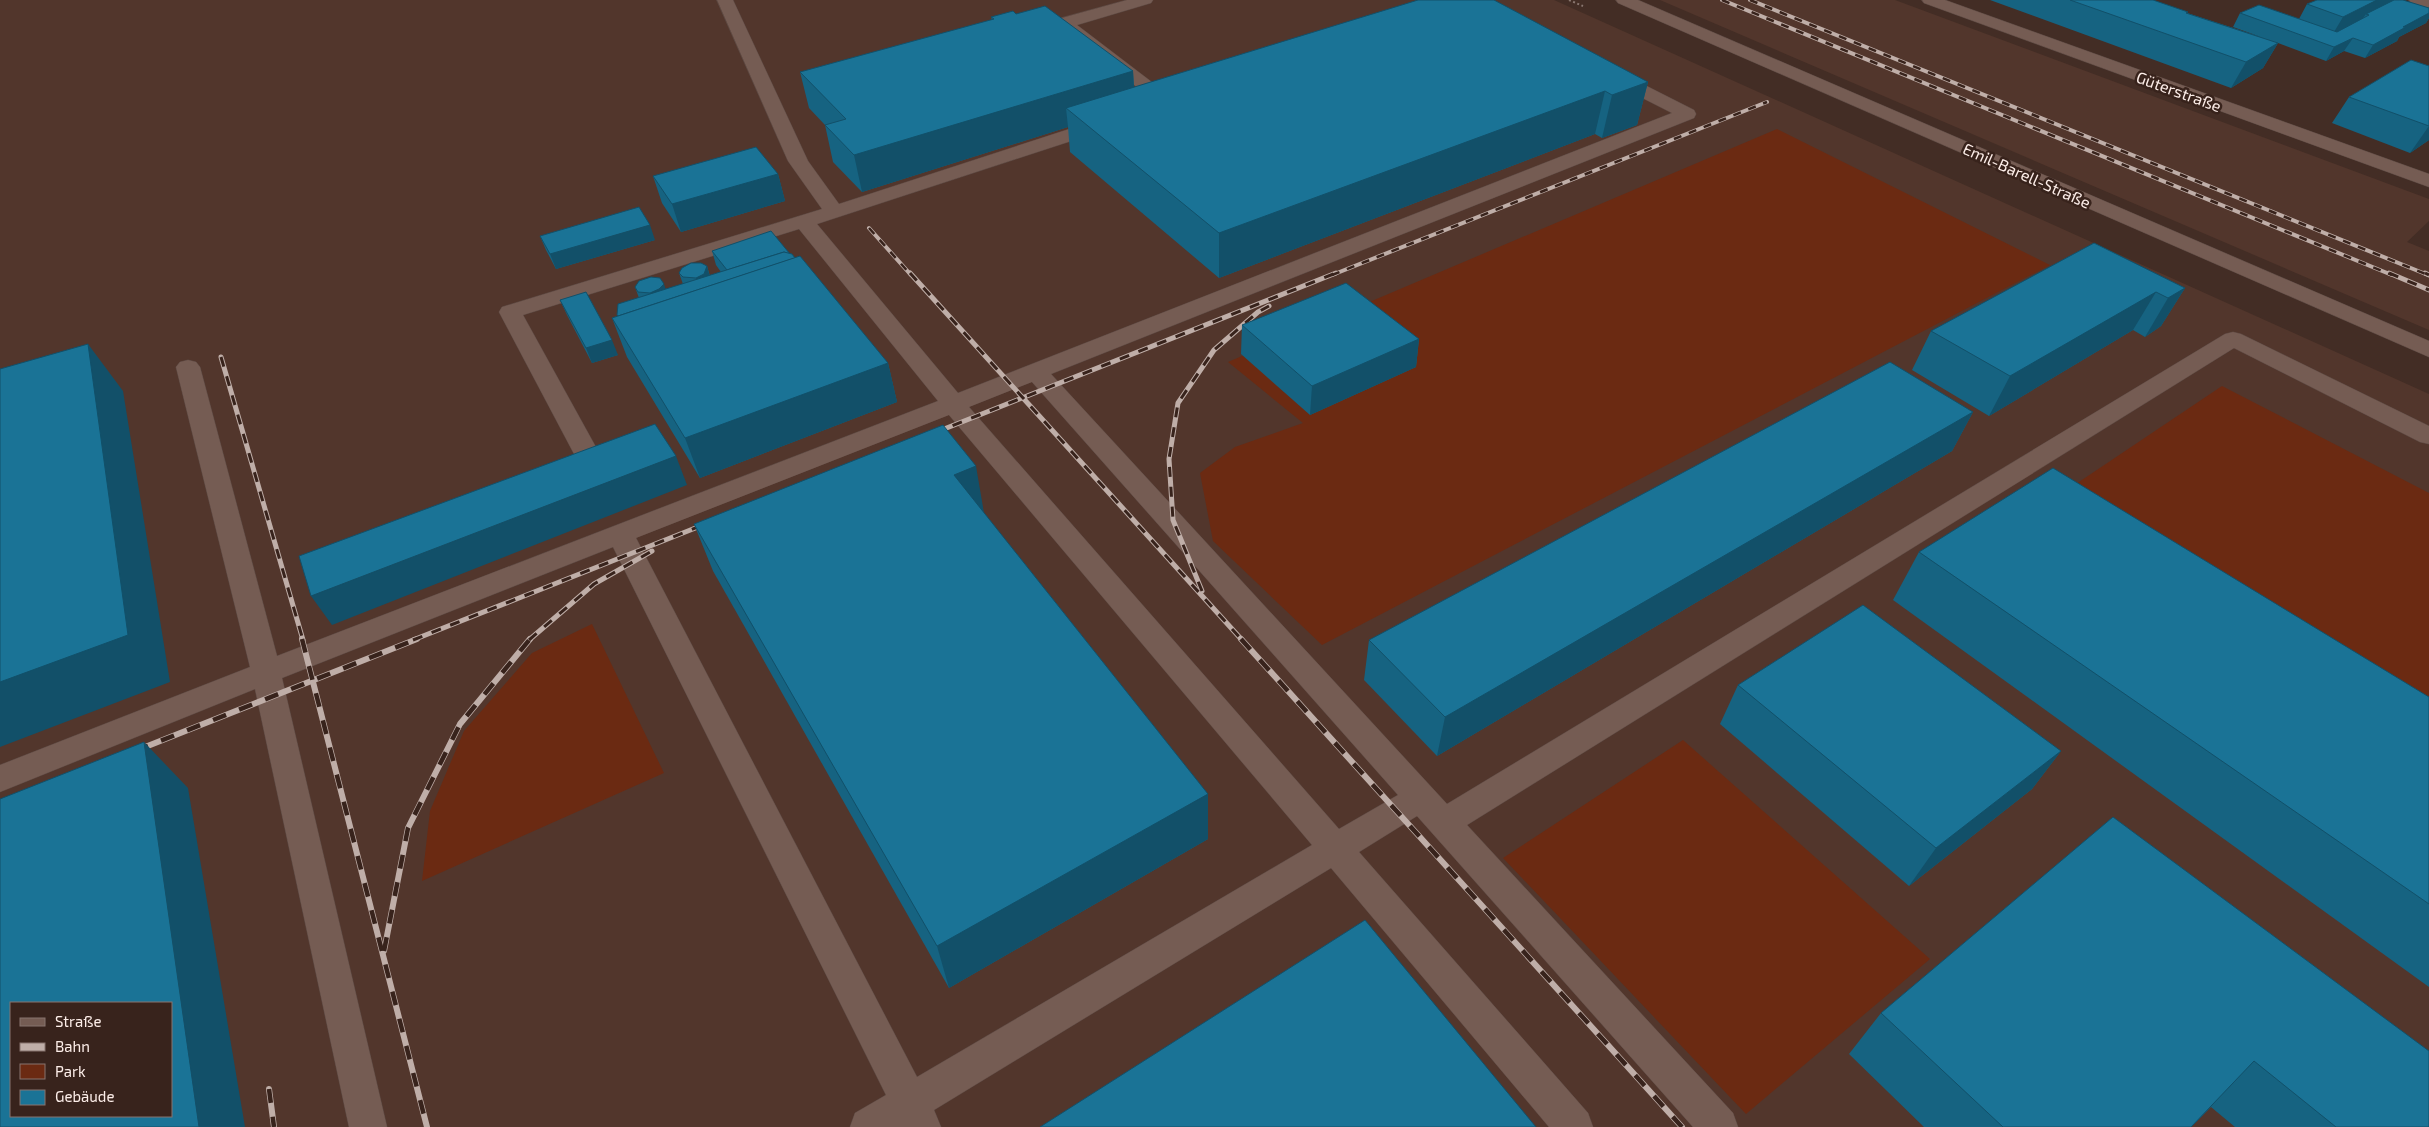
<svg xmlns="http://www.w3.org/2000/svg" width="2429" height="1127" font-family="'Exo 2',sans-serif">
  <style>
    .built { fill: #52362c; fill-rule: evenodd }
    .green { fill: #6b2a12 }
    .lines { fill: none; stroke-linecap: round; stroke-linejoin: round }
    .minor-casing { stroke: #5c4943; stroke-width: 1 }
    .path { stroke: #8a7770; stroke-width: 2; stroke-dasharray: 2 2.5; stroke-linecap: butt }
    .minor { fill: #755c53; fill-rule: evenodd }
    .rail-far2-casing { stroke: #bfaea8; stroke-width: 4 }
    .rail-far1-casing { stroke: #bfaea8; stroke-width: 5 }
    .rail-casing { stroke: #bfaea8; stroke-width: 6 }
    .rail-far2 { stroke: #38231c; stroke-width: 2.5; stroke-dasharray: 8; stroke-linecap: butt }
    .rail-far1 { stroke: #38231c; stroke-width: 3; stroke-dasharray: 10; stroke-linecap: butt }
    .rail { stroke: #38231c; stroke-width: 4.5; stroke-dasharray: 14; stroke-linecap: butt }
    .wall { fill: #166381 }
    .shaded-wall { fill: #125069 }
    .building { fill: #1a7396; stroke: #125069; fill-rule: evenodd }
    .labels { text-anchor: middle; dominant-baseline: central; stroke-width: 5; stroke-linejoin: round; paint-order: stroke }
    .far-street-label { font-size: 16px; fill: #fdeee9; stroke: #38231c }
  </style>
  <rect width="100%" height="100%" fill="#432d25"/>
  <g class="built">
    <path d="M0 0H1554L2429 394V1127H0ZM11 1003H171V1116H11Z"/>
    <polygon points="1660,0 1895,0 2429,199 2429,221 2407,242 2429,251 2429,330"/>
  </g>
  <g class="green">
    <polygon points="1777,129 2050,265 1322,645 1213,541 1200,473 1235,447 1303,423 1228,362"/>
    <polygon points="2222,386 2429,493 2429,708 2067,490"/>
    <polygon points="592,624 664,773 422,881 430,811 464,731 532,653"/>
    <polygon points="1683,740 1930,959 1746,1114 1503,858"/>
  </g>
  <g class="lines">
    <defs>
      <g id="minor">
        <path d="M717 0H733L808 161 839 204 1097 120H1111L1113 124 1111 128 817 224 958 393 1672 113 1605 79 1602 75 1605 71H1617L1694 110 1696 114 1694 118 1051 374 1447 804 2225 334 2233 332 2241 334 2429 426V444L2420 442 2234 348 1467 825 1733 1113 1738 1127H1693L1417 816 1359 852 1588 1113 1593 1127H1549L1331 868 934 1110 941 1127H850L855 1113 886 1095 613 547 282 678 387 1127H349L255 689 0 792V765L250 667 176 367 180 362 188 360 196 362 200 367 277 656 938 401 799 229 523 315 608 469 604 475 595 478 586 475 582 469 499 312 502 307 822 209 788 161ZM1032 382 1398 795 1339 829 969 407ZM949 415 1312 845 917 1077 636 538Z"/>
        <polygon points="1127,0 1153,0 1151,3 1077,25 1174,99 1177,103 1174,107 1162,107 1056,23 1058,19"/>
        <polygon points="1616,0 1638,0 2429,341 2429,357 1618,3"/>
        <polygon points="1922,0 1945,0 2429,174 2429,187 1924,3"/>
        <polygon points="2409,0 2429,0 2429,9 2411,3"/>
      </g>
    </defs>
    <use href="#minor" class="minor-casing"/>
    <polyline class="path" points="1569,0 1583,6"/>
    <use href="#minor" class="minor"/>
    <defs>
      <g id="rail-far2">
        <polyline points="1722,0 2392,275"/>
        <polyline points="1750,0 2428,275"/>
        <polyline points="869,228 911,275"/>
        <polyline points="1332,275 1767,102"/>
      </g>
      <g id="rail-far1">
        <polyline points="910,273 1242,640"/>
        <polyline points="2389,273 2429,290"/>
        <polyline points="2425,273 2429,275"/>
        <polyline points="221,357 303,640"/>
        <polyline points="934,433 1336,273"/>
        <polyline points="1202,591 1173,520 1169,459 1178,403 1214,350 1258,312 1269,306"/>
        <polyline points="413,640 708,523"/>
        <polyline points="529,640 594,584 652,551"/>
      </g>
      <g id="rail">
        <polyline points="302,639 427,1127"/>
        <polyline points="1241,639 1682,1127"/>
        <polyline points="135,751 417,639"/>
        <polyline points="384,951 408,828 460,724 530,639"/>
        <polyline points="269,1089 274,1127"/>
      </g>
    </defs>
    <use href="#rail-far2" class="rail-far2-casing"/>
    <use href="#rail-far1" class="rail-far1-casing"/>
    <use href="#rail" class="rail-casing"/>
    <use href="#rail-far2" class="rail-far2"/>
    <use href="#rail-far1" class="rail-far1"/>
    <use href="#rail" class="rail"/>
  </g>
  <g class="wall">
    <polygon points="1990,0 2153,0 2187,13 2261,37 2233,27 2240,13 2299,19 2307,4 2429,8 2429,18 2426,23 2399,37 2397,41 2365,58 2344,51 2326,61 2278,43 2263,68 2231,88"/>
    <polygon points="1016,14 1133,71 1134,87 1648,82 1637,125 1602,138 1595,134 1219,278 1070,152 1068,127 862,192 833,162 825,125 809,108 800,72 992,20 991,17"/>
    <polygon points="2429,66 2429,140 2410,153 2332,123 2349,97"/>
    <polygon points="778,174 785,201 681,232 662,203 653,176"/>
    <polygon points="540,236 655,240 556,269 546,250"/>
    <polygon points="2094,243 2185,288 2161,326 2145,337 2133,330 1989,416 1912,370 1931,331"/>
    <polygon points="712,251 790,254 795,258 888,363 897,402 700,478 627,357 612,318 618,316 639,298 635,287 666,289 683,284 679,273 707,266 710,276 721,272 716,265"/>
    <polygon points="560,300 618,355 592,363 567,315"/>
    <polygon points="1242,325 1419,339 1416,367 1310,415 1241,354"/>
    <polygon points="1973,412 1952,451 1437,756 1364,680 1369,640"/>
    <polygon points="984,513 1208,839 949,988 713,571 694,524"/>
    <polygon points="1919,552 2429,697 2429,987 1893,600"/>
    <polygon points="1738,685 2061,751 2032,789 1909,886 1720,724"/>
    <polygon points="2113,817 2429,1127 2235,1127 2211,1107 2191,1127 1924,1127 1849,1054 1881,1013"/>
  </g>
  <g class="shaded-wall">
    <polygon points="2377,0 2398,0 2369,15 2366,14 2357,27 2328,42 2343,17"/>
    <polygon points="2429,13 2429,18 2426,23 2399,37 2397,41 2365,58 2373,45 2403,27"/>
    <polygon points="2353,38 2344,51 2326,61 2334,47"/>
    <polygon points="2278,43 2263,68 2231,88 2246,62"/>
    <polygon points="1133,71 1135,106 1066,108 1068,127 862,192 854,155"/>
    <polygon points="1648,82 1637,125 1602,138 1612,95"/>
    <polygon points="1605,91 1595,134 1219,278 1219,233"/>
    <polygon points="2429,126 2429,140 2410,153"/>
    <polygon points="778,174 785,201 681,232 672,204"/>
    <polygon points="650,225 655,240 556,269 550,254"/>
    <polygon points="707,266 711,281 701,293 696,278"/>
    <polygon points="664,284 669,299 656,308 650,293"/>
    <polygon points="2185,288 2161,326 2145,337 2168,298"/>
    <polygon points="2156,292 2133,330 1989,416 2010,376"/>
    <polygon points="1419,339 1416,367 1310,415 1312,386"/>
    <polygon points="612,340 618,355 592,363 586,348"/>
    <polygon points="88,344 123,391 170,682 0,747 0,682"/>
    <polygon points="888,363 897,402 700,478 685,438"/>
    <polygon points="1973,412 1952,451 1437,756 1445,717"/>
    <polygon points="676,456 687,485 332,625 311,596"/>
    <polygon points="976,466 984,513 954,475"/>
    <polygon points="144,742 188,788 245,1127 199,1127"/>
    <polygon points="2061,751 2032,789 1909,886 1936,848"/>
    <polygon points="1208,794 1208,839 949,988 937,946"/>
  </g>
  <g class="building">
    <polygon points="1418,0 1494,0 1648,82 1612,95 1605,91 1219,233 1066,108"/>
    <polygon points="2070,0 2153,0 2188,12 2186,13 2278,43 2246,62"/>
    <polygon points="2317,0 2377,0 2343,17 2307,4"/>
    <polygon points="2394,0 2403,0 2429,8 2429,13 2403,27 2406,27 2373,45 2353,38 2334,47 2240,13 2259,5 2337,32 2369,15 2366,14"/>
    <polygon points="1045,6 1133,71 854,155 825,125 846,119 800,72 994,19 991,17 1013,11 1016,14"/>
    <polygon points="2411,60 2429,66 2429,126 2349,97"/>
    <polygon points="756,147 778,174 672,204 653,176"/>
    <polygon points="639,207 650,225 550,254 540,236"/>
    <polygon points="771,231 790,254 784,252 727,270 712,251"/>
    <polygon points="2094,243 2185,288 2168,298 2156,292 2010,376 1931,331"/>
    <polygon points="784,252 792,254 795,258 618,316 617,315 618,304"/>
    <polygon points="800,256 888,363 685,438 612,318"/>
    <polygon points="691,263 701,263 707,266 704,274 696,278 683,277 679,273 682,268"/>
    <polygon points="651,277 660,278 664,284 659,289 650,293 638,292 635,287 639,281"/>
    <polygon points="1346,283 1419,339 1312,386 1242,325"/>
    <polygon points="586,292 612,340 586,348 560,300"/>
    <polygon points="88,344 128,635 0,682 0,369"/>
    <polygon points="1890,362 1973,412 1445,717 1369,640"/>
    <polygon points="655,424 676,456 311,596 299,556"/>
    <polygon points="943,425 976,466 954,475 1208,794 937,946 694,524"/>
    <polygon points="2053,468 2429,697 2429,904 1919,552"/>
    <polygon points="1863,605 2061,751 1936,848 1738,685"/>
    <path d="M144 742 199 1127H0V799ZM11 1003H171V1116H11Z"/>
    <polygon points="2113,817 2429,1051 2429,1127 2336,1127 2254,1061 2191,1127 2003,1127 1881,1013"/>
    <polygon points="1365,920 1536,1127 1040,1127"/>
  </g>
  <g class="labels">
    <g class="far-street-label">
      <text transform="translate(2179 91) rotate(20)">Güterstraße</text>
      <text transform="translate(2027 175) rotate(24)">Emil-Barell-Straße</text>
    </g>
  </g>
  <rect x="10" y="1002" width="162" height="115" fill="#38231c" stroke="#87746e"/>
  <rect x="20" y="1018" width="25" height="8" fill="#755c53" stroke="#87746e"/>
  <text x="55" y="1027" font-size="15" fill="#fdeee9">Straße</text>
  <rect x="20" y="1043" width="25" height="8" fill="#bfaea8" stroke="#87746e"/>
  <text x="55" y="1052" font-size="15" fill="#fdeee9">Bahn</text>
  <rect x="20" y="1064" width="25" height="15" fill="#6b2a12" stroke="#87746e"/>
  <text x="55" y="1077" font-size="15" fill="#fdeee9">Park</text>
  <rect x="20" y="1090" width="25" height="15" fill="#1a7396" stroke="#87746e"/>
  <text x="55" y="1102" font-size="15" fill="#fdeee9">Gebäude</text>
</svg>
